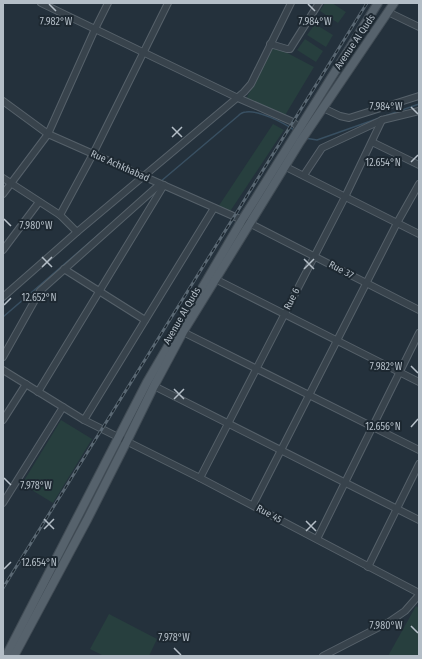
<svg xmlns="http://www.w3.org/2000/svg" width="422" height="659" font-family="'Fira Sans Condensed',sans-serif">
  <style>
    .green { fill: #273f3e }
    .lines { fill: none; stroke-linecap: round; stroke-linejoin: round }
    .stream { stroke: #395062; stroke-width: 1.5 }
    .minor-casing { stroke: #56616a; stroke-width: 8 }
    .major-casing { stroke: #414c55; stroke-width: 10 }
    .minor { stroke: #38434c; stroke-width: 6 }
    .major { stroke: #56626c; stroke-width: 8 }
    .rail-casing { stroke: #5a6873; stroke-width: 3 }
    .rail { stroke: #1d2831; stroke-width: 1.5; stroke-dasharray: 4.5; stroke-linecap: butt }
    .ticks { fill: none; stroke: #b4bec7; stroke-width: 1.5 }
    .labels { text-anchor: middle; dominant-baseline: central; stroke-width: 4; stroke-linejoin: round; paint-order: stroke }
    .street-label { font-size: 10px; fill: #b4bec7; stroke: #1d2831 }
    .ticks-label { font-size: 10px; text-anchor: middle; fill: #b4bec7; stroke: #1d2831; stroke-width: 4; stroke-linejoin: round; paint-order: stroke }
  </style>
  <rect width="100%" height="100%" fill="#24313c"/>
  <g class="green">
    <polygon points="325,3 332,3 346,12 338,23 320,11"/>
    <polygon points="315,24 333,35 326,47 307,35"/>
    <polygon points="305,39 323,51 316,62 297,50"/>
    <polygon points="274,46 314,67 284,117 246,99"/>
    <polygon points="273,124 284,130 229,213 218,207"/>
    <polygon points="61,420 92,439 53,503 22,484"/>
    <polygon points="416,606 419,608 419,656 388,656"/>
    <polygon points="109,614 157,639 149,656 104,656 90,649"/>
  </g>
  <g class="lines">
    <g class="stream">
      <polyline points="305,138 317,140 419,104"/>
      <path d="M160 182 238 116C240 114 243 112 246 112 259 110 284 123 294 130"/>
      <polyline points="3,317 111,224"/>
    </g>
    <defs>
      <g id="minor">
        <polyline points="41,3 238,98 293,122 299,128"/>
        <polyline points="388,12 419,27"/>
        <polyline points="270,44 287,49 290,49 319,3"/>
        <polyline points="3,101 48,134 249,223 419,310"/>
        <polyline points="323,108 340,116 349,118 419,96"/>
        <polyline points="372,142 419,165"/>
        <polyline points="284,166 419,234"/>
        <polyline points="304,175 322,148 382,120 419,111"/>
        <polyline points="3,178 60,215 77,232"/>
        <polyline points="3,194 48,134 95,29 108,3"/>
        <polyline points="60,215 93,154 168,3"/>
        <polyline points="3,250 39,202"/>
        <polyline points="64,269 145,320"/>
        <polyline points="215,279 419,382"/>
        <polyline points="3,297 77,232 244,92 251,84 291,3"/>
        <polyline points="183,332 419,450"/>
        <polyline points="3,357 40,291 160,184"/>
        <polyline points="3,370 84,420 200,478 419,593"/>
        <polyline points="154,386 419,520"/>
        <polyline points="38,392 164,185"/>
        <polyline points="3,420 26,384"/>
        <polyline points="84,420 214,208"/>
        <polyline points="200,478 345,197 382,120"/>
        <polyline points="3,503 63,407"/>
        <polyline points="253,505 397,223 419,184"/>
        <polyline points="317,539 419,333"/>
        <polyline points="368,567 419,464"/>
        <polyline points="323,656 389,622 405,611 419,595"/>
      </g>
      <g id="major">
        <polyline points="6,656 147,382 242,220 378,3"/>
        <polyline points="14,656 87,520 127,441 154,386 183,332 300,142 394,3"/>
      </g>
    </defs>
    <use href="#minor" class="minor-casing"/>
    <use href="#major" class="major-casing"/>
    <use href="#minor" class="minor"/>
    <use href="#major" class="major"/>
    <defs>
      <polyline id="rail" points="3,588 367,3"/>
    </defs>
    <use href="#rail" class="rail-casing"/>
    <use href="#rail" class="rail"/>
  </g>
  <path class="ticks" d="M49 4 56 11M308 4 315 11M411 107 418 114M172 127 182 137M172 137 182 127M411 162 418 155M4 219 11 226M42 257 52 267M304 259 314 269M42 267 52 257M304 269 314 259M4 305 11 298M411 366 418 373M174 389 184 399M174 399 184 389M411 427 418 419M4 478 11 485M44 519 54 529M306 521 316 531M44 529 54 519M306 531 316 521M4 569 11 562M411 626 418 633M174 648 181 655"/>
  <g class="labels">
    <g class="street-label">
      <text transform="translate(355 42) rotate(-56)">Avenue Al Quds</text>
      <text transform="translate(120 166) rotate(24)">Rue Achkhabad</text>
      <text transform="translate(341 270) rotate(28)">Rue 37</text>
      <text transform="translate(292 299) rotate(-63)">Rue 6</text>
      <text transform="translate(182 316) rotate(-60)">Avenue Al Quds</text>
      <text transform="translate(269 514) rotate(28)">Rue 45</text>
    </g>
  </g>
  <g class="ticks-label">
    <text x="56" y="25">7.982°W</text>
    <text x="315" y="25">7.984°W</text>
    <text x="386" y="110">7.984°W</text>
    <text x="383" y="166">12.654°N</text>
    <text x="36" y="229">7.980°W</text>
    <text x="39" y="301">12.652°N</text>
    <text x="386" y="370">7.982°W</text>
    <text x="383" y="430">12.656°N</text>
    <text x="36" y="489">7.978°W</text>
    <text x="39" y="566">12.654°N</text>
    <text x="386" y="629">7.980°W</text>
    <text x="174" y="641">7.978°W</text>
  </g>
  <rect width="422" height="659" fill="none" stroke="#b4bec7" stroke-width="8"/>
</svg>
